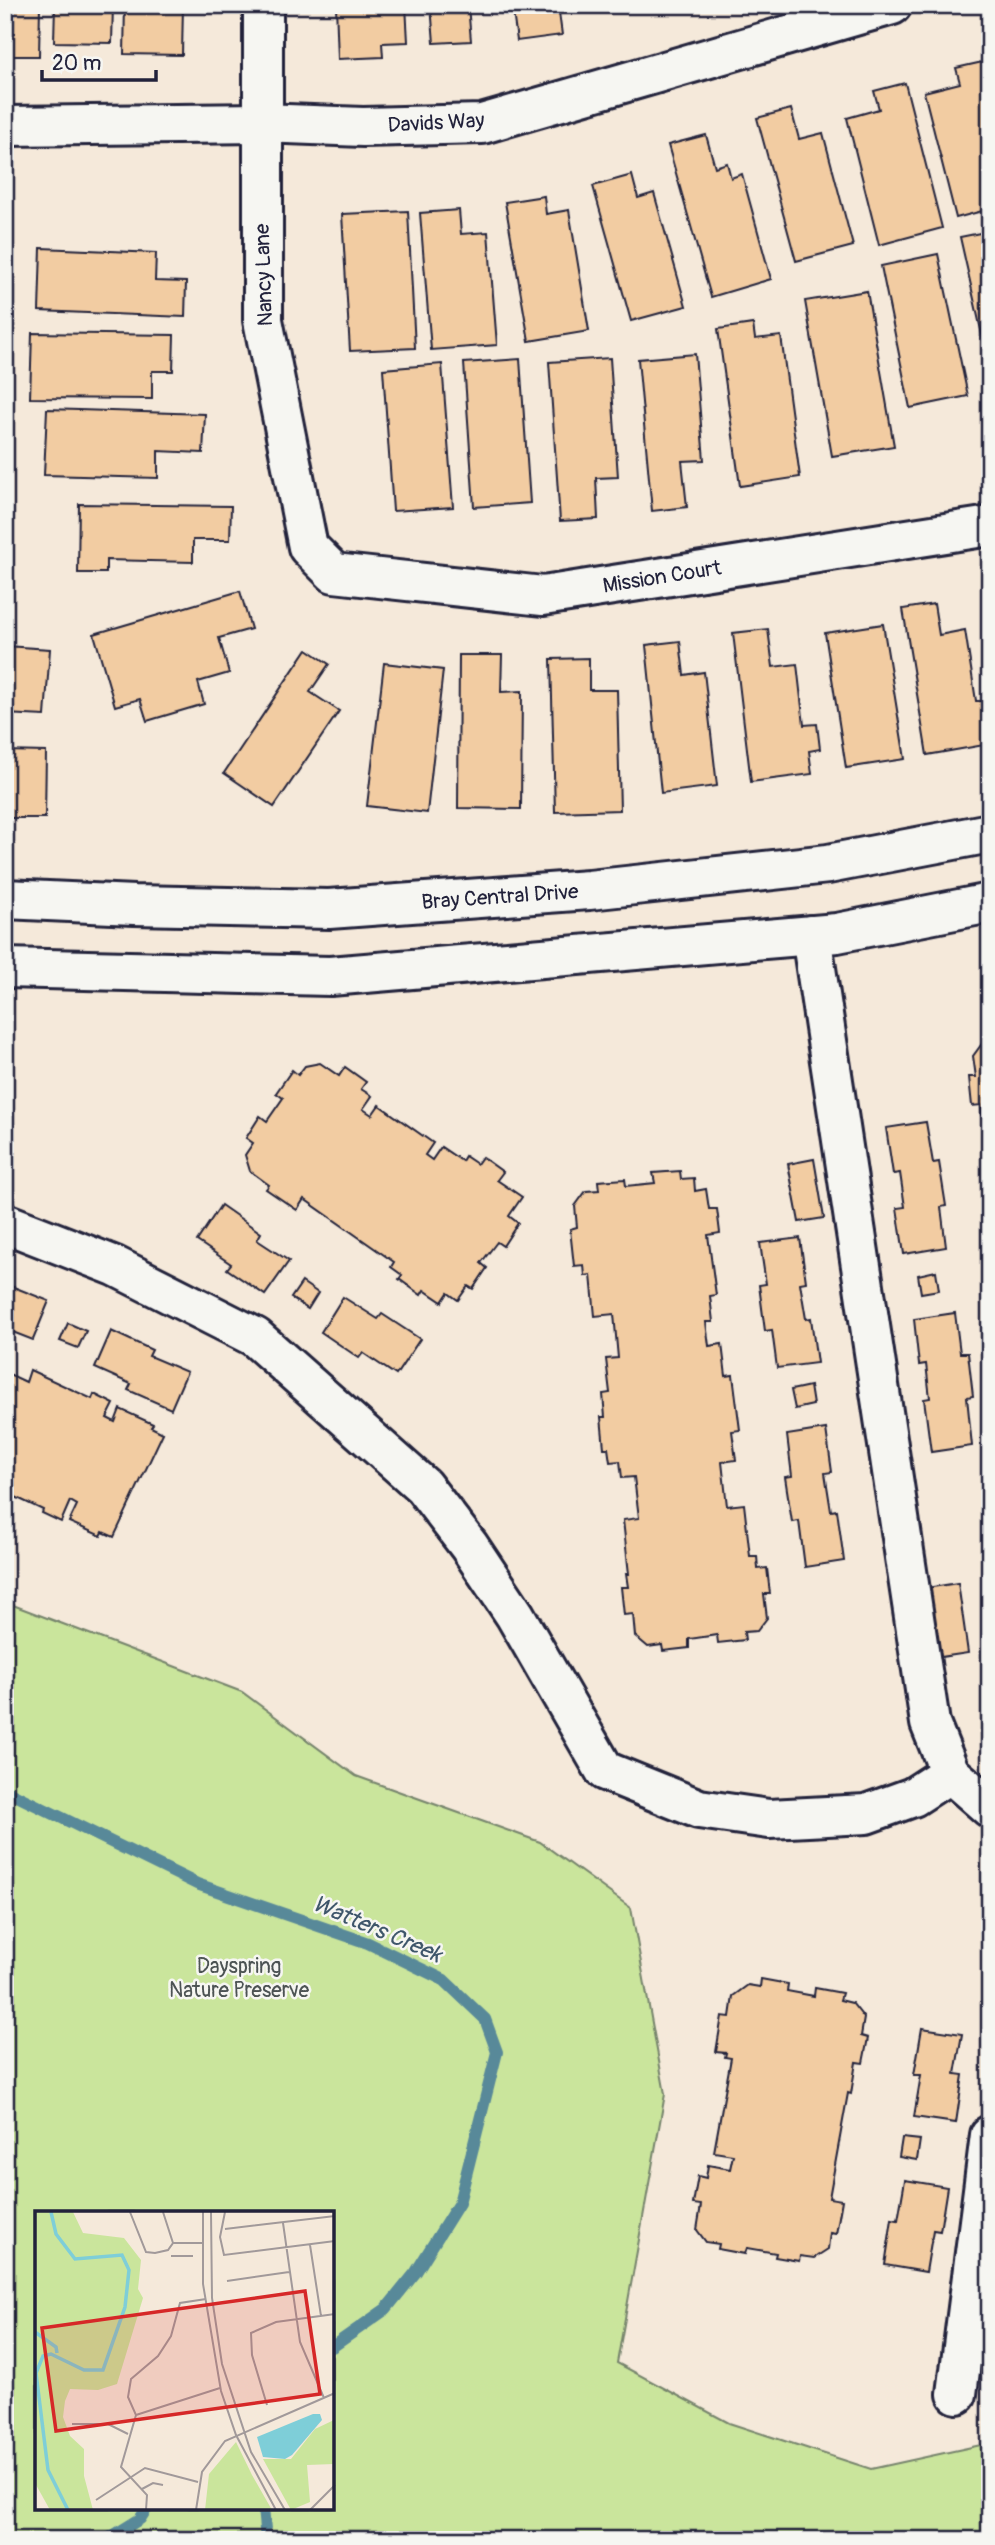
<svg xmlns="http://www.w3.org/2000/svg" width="995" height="2545" font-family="Pangolin,sans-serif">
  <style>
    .green { fill: #cae59c; stroke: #76846c; stroke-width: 2; fill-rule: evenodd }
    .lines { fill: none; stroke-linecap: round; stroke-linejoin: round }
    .stream { stroke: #598999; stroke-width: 12 }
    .building { fill: #f2cca2; stroke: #22223b; stroke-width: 2 }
    .minor-casing { stroke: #22223b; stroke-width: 44 }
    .minor { stroke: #f6f6f2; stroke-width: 38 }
    .labels { text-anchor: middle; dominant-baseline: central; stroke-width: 5; stroke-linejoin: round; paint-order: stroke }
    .street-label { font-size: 21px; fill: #22223b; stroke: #f6f6f2 }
    .park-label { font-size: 21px; fill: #4c5353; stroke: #f6f6f2 }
    .water-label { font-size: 23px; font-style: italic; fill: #3e566a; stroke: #f6f6f2 }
    .inset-river { fill: none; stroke: #7eced8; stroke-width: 3.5 }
    .inset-road { fill: none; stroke: #a1999a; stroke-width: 2 }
    .view { fill: #d62828; fill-opacity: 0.15; stroke: #d62828; stroke-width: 3.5 }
    .inset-edge { fill: none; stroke: #22223b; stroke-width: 3.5 }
  </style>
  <rect width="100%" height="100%" fill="#f5e9da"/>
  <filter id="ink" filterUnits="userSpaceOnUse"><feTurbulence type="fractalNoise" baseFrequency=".0143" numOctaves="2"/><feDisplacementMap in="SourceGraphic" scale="14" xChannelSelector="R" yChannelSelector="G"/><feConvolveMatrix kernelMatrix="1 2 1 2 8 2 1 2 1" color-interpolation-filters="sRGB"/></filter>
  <g filter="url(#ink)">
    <path class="green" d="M5 1602 242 1692 356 1776 540 1842 631 1908 665 2094 617 2363 729 2423 871 2469 990 2443V2540H5ZM37 2212H332V2508H37Z"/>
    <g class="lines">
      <g class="stream">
        <polyline points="5,1790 197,1884 368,1943 444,1980 485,2019 497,2052 459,2203 416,2272 386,2309 332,2347"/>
        <polyline points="263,2508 266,2540"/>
        <polyline points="106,2540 140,2519 147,2508"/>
      </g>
    </g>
    <g class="building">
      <polygon points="5,5 40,5 39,56 5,56"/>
      <polygon points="55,5 113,5 112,43 54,42"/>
      <polygon points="125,5 183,5 182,55 124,54"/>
      <polygon points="336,5 406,5 408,42 382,43 383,57 338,59"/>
      <polygon points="431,5 468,5 471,41 434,43"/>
      <polygon points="512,5 558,5 562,35 517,41"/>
      <polygon points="614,5 638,5 616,11"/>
      <polygon points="987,61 990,72 990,209 956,218 924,92 960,83 956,68"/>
      <polygon points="905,83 942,228 879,245 847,118 879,109 874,91"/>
      <polygon points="791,109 799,139 823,133 853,246 796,261 757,118"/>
      <polygon points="706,135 715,167 727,163 731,178 742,174 771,279 711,297 668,145"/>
      <polygon points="632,175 638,198 654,193 686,306 631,321 593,186"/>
      <polygon points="544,196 546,214 569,210 589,331 529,341 505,202"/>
      <polygon points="459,210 461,234 488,232 497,345 431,350 420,213"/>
      <polygon points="408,211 415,348 350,351 342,214"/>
      <polygon points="990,231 990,370 960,237"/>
      <polygon points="41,248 156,253 155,281 186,282 185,317 39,311"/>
      <polygon points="938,254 968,396 910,408 881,266"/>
      <polygon points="867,291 894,446 832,456 805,301"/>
      <polygon points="753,324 755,339 781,336 800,477 740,486 718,329"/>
      <polygon points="32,333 174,335 173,371 152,371 152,399 30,398"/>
      <polygon points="695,354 704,460 682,461 687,507 652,511 638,359"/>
      <polygon points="610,358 618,477 596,478 598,519 560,521 549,362"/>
      <polygon points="520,359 530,503 474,507 464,363"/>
      <polygon points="442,364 453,507 393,511 383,369"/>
      <polygon points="47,409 205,414 203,453 158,451 158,478 44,475"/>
      <polygon points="79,504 231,506 230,540 193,540 193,562 106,560 106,573 78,573"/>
      <polygon points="240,591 251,629 219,638 229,673 198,682 204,704 147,721 140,699 115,706 94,634"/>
      <polygon points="934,604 939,635 965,630 976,701 982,701 990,744 927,755 903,609"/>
      <polygon points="883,624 905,759 846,768 825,633"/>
      <polygon points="768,629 773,667 797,664 804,725 817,724 820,749 809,751 812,774 751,782 733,633"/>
      <polygon points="680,641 684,675 704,672 717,786 661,793 646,645"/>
      <polygon points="5,646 50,649 45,716 5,714"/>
      <polygon points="307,649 329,664 310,692 339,711 274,807 224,773"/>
      <polygon points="459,655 502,655 501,692 522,691 521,809 458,808"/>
      <polygon points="589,658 589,690 617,690 620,810 555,812 551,659"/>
      <polygon points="384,663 443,670 427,813 367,806"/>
      <polygon points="5,751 46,752 45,818 5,818"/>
      <polygon points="990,1040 990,1132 989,1121 983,1121 981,1105 972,1106 969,1077 976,1077 973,1056 984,1041"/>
      <polygon points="320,1063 339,1076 345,1067 366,1082 361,1089 372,1096 363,1109 372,1115 379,1105 433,1143 425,1155 432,1160 441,1147 462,1161 465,1156 477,1164 482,1157 503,1172 497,1180 522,1197 509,1216 518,1223 503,1246 497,1242 481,1263 487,1268 473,1289 468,1286 458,1300 448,1293 442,1302 424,1290 421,1295 399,1279 402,1275 391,1267 394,1262 304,1199 297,1210 266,1189 269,1185 250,1171 245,1155 253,1143 246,1138 260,1116 267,1121 283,1098 276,1093 292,1070 298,1075 305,1066"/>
      <polygon points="926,1122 933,1163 939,1162 946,1206 941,1207 946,1247 904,1254 897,1208 905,1207 900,1173 893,1174 886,1128"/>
      <polygon points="814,1159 824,1218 799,1222 788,1164"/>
      <polygon points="680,1171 681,1179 694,1178 695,1191 706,1189 709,1209 717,1209 720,1233 708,1235 716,1295 710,1296 713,1322 706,1322 709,1346 722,1344 726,1376 733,1375 740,1430 732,1431 736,1460 722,1462 727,1506 744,1504 750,1556 757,1556 758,1569 767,1568 770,1594 764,1594 767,1618 757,1631 744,1632 745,1640 718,1643 717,1635 689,1639 689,1648 663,1651 662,1645 648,1647 635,1636 633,1614 624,1615 621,1587 628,1587 626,1574 629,1574 623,1520 639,1518 634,1477 622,1478 620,1461 610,1462 608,1448 604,1448 601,1417 605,1417 603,1394 610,1393 606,1359 618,1358 614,1314 595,1316 591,1275 585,1276 584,1265 574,1266 570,1229 577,1227 575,1206 586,1191 599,1190 598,1181 625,1179 626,1186 655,1183 653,1173"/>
      <polygon points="221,1205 261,1233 257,1240 289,1261 265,1295 227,1269 231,1264 197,1241"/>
      <polygon points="800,1238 806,1282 800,1283 806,1319 811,1318 817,1363 777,1368 772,1330 765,1331 759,1285 766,1284 760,1243"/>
      <polygon points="936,1271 939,1290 921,1293 918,1275"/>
      <polygon points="302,1282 318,1293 308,1309 291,1298"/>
      <polygon points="11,1286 49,1301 33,1340 5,1329 5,1290 9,1291"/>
      <polygon points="343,1297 378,1319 382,1314 420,1339 396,1375 363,1353 359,1358 321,1332"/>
      <polygon points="955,1313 960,1353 968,1353 973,1396 967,1397 972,1446 931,1452 924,1399 930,1398 926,1364 919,1365 914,1319"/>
      <polygon points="68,1323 86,1331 78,1348 60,1341"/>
      <polygon points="111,1331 152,1350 149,1356 187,1372 171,1409 128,1390 131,1384 95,1368"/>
      <polygon points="30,1370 92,1399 94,1394 114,1404 107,1418 115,1422 120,1409 153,1424 151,1427 163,1433 114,1537 103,1532 101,1536 69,1522 77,1505 70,1501 61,1522 42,1513 43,1510 5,1492 5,1372 26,1382"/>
      <polygon points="810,1386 813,1405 795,1409 791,1390"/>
      <polygon points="826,1429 832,1472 825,1473 831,1511 837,1510 844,1561 805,1567 799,1521 792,1522 785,1477 792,1476 787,1435"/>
      <polygon points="958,1583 968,1653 934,1658 926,1588"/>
      <polygon points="990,1622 990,1642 983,1639"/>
      <polygon points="761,1979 788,1984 787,1991 814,1996 815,1988 842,1993 840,2000 852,2003 864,2018 861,2036 868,2038 863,2063 856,2062 851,2094 848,2093 829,2198 842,2200 836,2234 830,2233 828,2249 814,2258 800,2256 799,2261 775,2257 776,2253 747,2248 745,2254 718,2249 719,2244 706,2242 697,2230 701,2205 693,2204 698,2176 706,2178 708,2165 730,2169 733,2155 714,2152 731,2058 725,2057 726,2053 716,2052 722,2016 730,2017 733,1996 748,1985 760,1987"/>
      <polygon points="922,2028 962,2034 955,2074 963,2075 956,2123 914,2117 921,2075 914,2075"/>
      <polygon points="902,2138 920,2140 917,2160 899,2157"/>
      <polygon points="905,2180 947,2187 940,2231 933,2230 926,2272 885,2265 892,2219 898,2220"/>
    </g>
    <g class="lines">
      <defs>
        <g id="minor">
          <polyline points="263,5 263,320 308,547 334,573 543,596 990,526"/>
          <polyline points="5,126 262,123 363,127 482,124 892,5"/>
          <polyline points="5,899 134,905 329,909 589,890 828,864 990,833"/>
          <polyline points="811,935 930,1723 950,1773"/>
          <polyline points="5,968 330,976 837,933 990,903"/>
          <polyline points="5,1223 115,1266 255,1337 423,1486 469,1546 515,1615 605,1771 699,1809 769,1819 866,1814 913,1797 950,1773 990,1808"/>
          <polyline points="957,2394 990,2135"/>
        </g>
      </defs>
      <use href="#minor" class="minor-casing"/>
      <use href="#minor" class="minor"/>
    </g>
  </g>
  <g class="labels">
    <g class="street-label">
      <text transform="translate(436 123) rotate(-3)">Davids Way</text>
      <text transform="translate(264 275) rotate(-92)">Nancy Lane</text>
      <text transform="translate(662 577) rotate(-9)">Mission Court</text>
      <text transform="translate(500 897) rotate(-4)">Bray Central Drive</text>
    </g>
    <g class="park-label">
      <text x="239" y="1966">Dayspring<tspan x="239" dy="24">Nature Preserve</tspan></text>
    </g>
    <g class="water-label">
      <text transform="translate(377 1929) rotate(23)">Watters Creek</text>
    </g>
  </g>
  <g transform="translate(35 2211)">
    <rect width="299" height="299" fill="#f5e9da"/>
    <path d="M0 1H38L48 22 89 27 106 49 103 78 108 87 82 173 63 179 35 178 30 190 28 206 35 225 49 238V265L58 299H15L0 272ZM299 209V253L272 254 275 291 256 299 228 248H256L280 218ZM201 231 217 264 237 299H170L174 263Z" fill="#cae59c"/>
    <path d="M278 203H285L287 209 257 244 250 248 228 246 222 226Z" fill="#7eced8"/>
    <path class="inset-river" d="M16 1 21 23 40 48 87 44 94 59 90 96 68 159H49L16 143 8 145 1 162 13 259 33 299M0 121 21 136 22 142"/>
    <path class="inset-road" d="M95 1 111 41 120 42 133 39 138 32 128 1M168 1V73L186 180 201 224 241 299M176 1 177 87 187 153 216 241 250 299M190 1 185 26 189 44 300 30M248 12 265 131 289 187M190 18 300 5M138 32H168M275 34 286 105M136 45H158M192 70 254 61M232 194 217 144 216 122 241 111 300 103M101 204 185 177M37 213H73L93 223M107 278 118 272 128 274M61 289 110 257 163 271M111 299 112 284 86 256 101 204 93 186 96 168 123 145 136 125 145 92 171 88M161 299 167 261 190 230 300 182M275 299 300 274"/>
    <path class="view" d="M270 80 285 183 21 220 7 117Z"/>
    <rect width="299" height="299" class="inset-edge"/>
  </g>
  <rect width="995" height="2545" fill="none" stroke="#f6f6f2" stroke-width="28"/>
  <rect x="14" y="14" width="967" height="2517" fill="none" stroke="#22223b" stroke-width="2.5" filter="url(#ink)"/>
  <path d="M42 70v10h114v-10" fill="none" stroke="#22223b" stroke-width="3.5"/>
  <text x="52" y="70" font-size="21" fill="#22223b" stroke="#f6f6f2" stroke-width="5" paint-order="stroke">20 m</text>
</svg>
